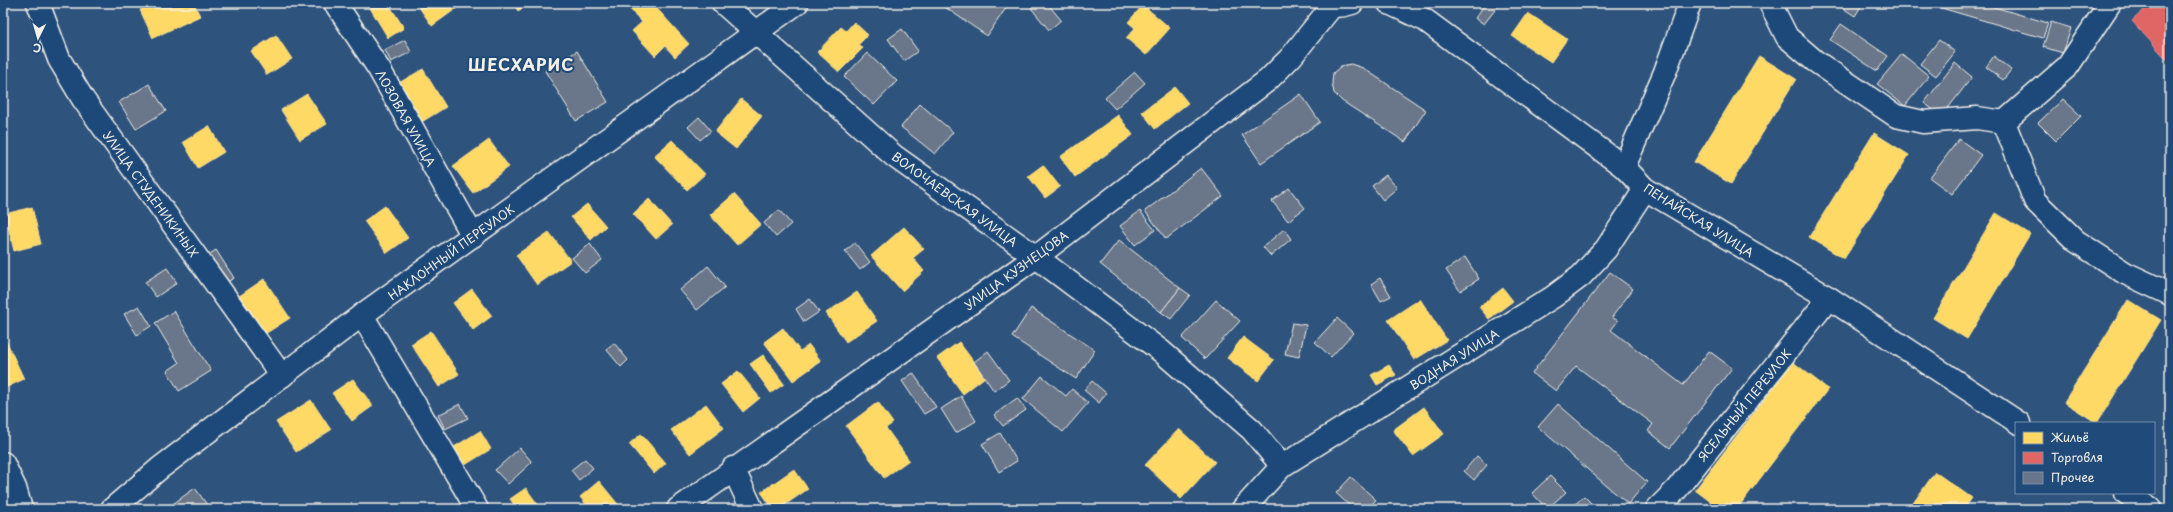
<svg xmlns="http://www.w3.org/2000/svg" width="2173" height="512" font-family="'Playpen Sans',sans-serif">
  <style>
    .homes { fill: #ffd966; stroke: #fce08d }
    .shops { fill: #e06666; stroke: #e6908d }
    .building { fill: #6a7689; stroke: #f4f1e8 }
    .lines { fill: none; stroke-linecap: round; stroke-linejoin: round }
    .minor-casing { stroke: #f4f1e8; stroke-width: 25 }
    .minor { stroke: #1f4a7a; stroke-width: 22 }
    .labels { text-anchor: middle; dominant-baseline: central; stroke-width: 4; stroke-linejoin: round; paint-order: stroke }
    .street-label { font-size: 12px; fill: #f4f1e8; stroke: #1f4a7a }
    .district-label { font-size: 16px; font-weight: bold; letter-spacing: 1px; fill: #f4f1e8; stroke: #1f4a7a }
  </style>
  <rect width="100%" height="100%" fill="#2e537d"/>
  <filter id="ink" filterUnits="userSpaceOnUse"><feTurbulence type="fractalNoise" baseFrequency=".025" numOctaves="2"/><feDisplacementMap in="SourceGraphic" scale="8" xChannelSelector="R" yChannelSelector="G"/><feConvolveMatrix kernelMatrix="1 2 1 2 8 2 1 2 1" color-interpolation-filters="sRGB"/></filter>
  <g filter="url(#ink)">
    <g class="homes">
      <polygon points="154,3 194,3 200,16 153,38 140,10"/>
      <polygon points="367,3 388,3 404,28 388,38"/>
      <polygon points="416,3 464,3 432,26"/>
      <polygon points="513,3 531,3 518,11"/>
      <polygon points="627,3 652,3 689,44 675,57 665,46 655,56 632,31 642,22 626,5"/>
      <polygon points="1143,5 1170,28 1146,55 1126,38 1135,28 1128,22"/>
      <polygon points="1528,13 1567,39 1551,62 1512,36"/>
      <polygon points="854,22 868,35 859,44 863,48 839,72 817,52 841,27 846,31"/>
      <polygon points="276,35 292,59 267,75 251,51"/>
      <polygon points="1759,56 1796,79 1731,184 1694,162"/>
      <polygon points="423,69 446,107 420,123 397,84"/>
      <polygon points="1175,87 1188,103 1155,129 1142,112"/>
      <polygon points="307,94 327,124 300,140 281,110"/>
      <polygon points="741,99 762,116 736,149 715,132"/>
      <polygon points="1118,115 1133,135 1075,177 1060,157"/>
      <polygon points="209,126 224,152 198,168 183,142"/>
      <polygon points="1874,133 1909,155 1844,259 1809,237"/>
      <polygon points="489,140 509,167 473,193 453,166"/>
      <polygon points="672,140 705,174 687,190 654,156"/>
      <polygon points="1043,165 1060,187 1045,198 1028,176"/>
      <polygon points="734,194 761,224 737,245 710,215"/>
      <polygon points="649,199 672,225 656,239 633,214"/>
      <polygon points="587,204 606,226 591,240 571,217"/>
      <polygon points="385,206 408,238 387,253 364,221"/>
      <polygon points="32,207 41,244 14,251 5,214"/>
      <polygon points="1996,213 2030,234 1967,339 1933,318"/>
      <polygon points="904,227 924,249 913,258 924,271 902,291 871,256"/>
      <polygon points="549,232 571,261 537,285 516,255"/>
      <polygon points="264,279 290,318 257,339 232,301"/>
      <polygon points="1503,288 1513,301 1489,319 1479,307"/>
      <polygon points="472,289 492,316 473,330 453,303"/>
      <polygon points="857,292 877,321 846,342 826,313"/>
      <polygon points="1420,299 1447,340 1414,360 1388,320"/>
      <polygon points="2128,300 2161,320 2097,423 2064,402"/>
      <polygon points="783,328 800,351 809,345 821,361 793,381 764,342"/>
      <polygon points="431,331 459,374 439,387 411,344"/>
      <polygon points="3,334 24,379 3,389"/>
      <polygon points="1243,337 1274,360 1258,381 1227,358"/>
      <polygon points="959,342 985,377 963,394 937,358"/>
      <polygon points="763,355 784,384 771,393 750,364"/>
      <polygon points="1793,362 1828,389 1737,509 1720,509 1695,490"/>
      <polygon points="1389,365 1396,375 1377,385 1371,375"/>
      <polygon points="738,371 760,398 743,412 721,384"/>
      <polygon points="353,379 373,406 352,421 332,393"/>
      <polygon points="311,400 331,430 296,452 276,422"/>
      <polygon points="878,402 893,423 886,428 909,460 884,478 846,426"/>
      <polygon points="706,404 724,428 690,454 671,430"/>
      <polygon points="1424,407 1444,434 1413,456 1393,430"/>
      <polygon points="1179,429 1215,462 1181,499 1145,465"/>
      <polygon points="480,431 491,449 465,465 454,447"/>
      <polygon points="641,434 666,463 654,474 629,444"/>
      <polygon points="794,469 808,489 779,509 773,509 761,492"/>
      <polygon points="1935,472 1972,498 1964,509 1909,509"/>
      <polygon points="599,481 621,508 621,509 590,509 580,497"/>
      <polygon points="526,488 541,509 517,509 510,499"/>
    </g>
    <polygon class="shops" points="2140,3 2170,3 2170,63 2132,21 2145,9"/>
    <g class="building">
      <polygon points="939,3 999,3 1006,8 987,36"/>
      <polygon points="1036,3 1047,3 1061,20 1049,30 1031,8"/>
      <polygon points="1486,3 1494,3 1498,6 1484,24 1475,18"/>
      <polygon points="1835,3 1863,3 1855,16"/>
      <polygon points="1939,3 1981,3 2048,23 2043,38 1938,7"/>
      <polygon points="2051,22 2071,28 2063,53 2043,47"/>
      <polygon points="1841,24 1888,56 1877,71 1830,40"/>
      <polygon points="902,29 918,51 904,61 888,39"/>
      <polygon points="405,40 411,52 391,62 385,50"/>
      <polygon points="1939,40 1955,52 1936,76 1920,64"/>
      <polygon points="577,51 608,102 576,121 545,71"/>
      <polygon points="867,53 897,81 874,105 844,77"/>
      <polygon points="1902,54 1929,76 1905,106 1877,84"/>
      <polygon points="1994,56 2011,70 2003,80 1986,67"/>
      <polygon points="1955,63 1972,77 1942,116 1924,103"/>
      <polygon points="1351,64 1363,68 1426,110 1405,142 1342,101 1334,93 1332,83 1333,73 1341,66"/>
      <polygon points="1135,72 1145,83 1115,109 1105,98"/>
      <polygon points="149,84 166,111 136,129 119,102"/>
      <polygon points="1301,94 1320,122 1261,163 1242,135"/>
      <polygon points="2063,99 2081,116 2056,141 2038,123"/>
      <polygon points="920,104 953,132 935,154 901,127"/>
      <polygon points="699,117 711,131 700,140 688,127"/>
      <polygon points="1959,139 1981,155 1952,194 1930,178"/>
      <polygon points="1201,168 1223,196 1166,239 1145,211"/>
      <polygon points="1386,175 1397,188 1383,200 1372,186"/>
      <polygon points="1289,188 1305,208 1288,221 1272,201"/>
      <polygon points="779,210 791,224 776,237 764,223"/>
      <polygon points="1140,211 1155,230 1135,245 1120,226"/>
      <polygon points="1284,229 1291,239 1271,256 1263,247"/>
      <polygon points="1119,240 1180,288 1161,312 1100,264"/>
      <polygon points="855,243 870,262 860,270 845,251"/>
      <polygon points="590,244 602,260 585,273 572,258"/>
      <polygon points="216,250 234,278 222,285 204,258"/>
      <polygon points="1465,257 1479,279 1460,291 1446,270"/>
      <polygon points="708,266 725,287 697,310 680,290"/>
      <polygon points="167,268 177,283 156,297 145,282"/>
      <polygon points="1610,272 1633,289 1612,317 1618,321 1611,330 1683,385 1709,351 1732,368 1670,448 1648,431 1653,424 1576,366 1556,391 1532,373"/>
      <polygon points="1380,278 1391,296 1381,301 1371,284"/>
      <polygon points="1180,288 1190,295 1171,319 1161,312"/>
      <polygon points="810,299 819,312 804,322 796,309"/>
      <polygon points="1216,300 1240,321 1205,359 1182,338"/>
      <polygon points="139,306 151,326 137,335 124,314"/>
      <polygon points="1031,308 1095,350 1076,379 1012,337"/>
      <polygon points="174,311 211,371 179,391 167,371 179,363 155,323"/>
      <polygon points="1337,318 1353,333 1331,357 1315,342"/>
      <polygon points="1292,323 1306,325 1299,357 1285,354"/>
      <polygon points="614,343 628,360 621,367 606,349"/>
      <polygon points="988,351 1009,380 994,391 974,362"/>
      <polygon points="913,373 936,407 924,414 902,381"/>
      <polygon points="1042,376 1066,396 1072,389 1088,403 1063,432 1023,399"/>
      <polygon points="1092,381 1106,393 1099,403 1084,390"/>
      <polygon points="961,396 976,421 956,433 941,409"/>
      <polygon points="1017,398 1026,410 1003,426 994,415"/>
      <polygon points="460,404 468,418 445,429 438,415"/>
      <polygon points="1558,404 1647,482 1628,504 1538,427"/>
      <polygon points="1000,433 1017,461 999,472 982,444"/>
      <polygon points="520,448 532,462 508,484 495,470"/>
      <polygon points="1477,456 1487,465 1474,480 1464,471"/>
      <polygon points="585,459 593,468 579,480 571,470"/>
      <polygon points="1550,476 1566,492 1547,509 1532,493"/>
      <polygon points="1351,477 1376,500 1367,509 1353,509 1336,493"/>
      <polygon points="195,488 210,509 173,509 170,506"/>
      <polygon points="1584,496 1597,509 1570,509"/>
    </g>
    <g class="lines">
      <defs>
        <g id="minor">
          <polyline points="38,3 59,59 83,99 282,376"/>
          <polyline points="335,3 379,69 473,236"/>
          <polyline points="723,3 894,156 1036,257 1161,351 1252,430 1282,466"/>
          <path d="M1327 3C1336 7 1343 6 1352 3"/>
          <polyline points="1389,3 1425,20 1624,167 1645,189 1829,298 2019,423"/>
          <polyline points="1770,3 1787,37 1815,61 1896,116 1923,122 1977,118 2004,122 2035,201 2076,241 2125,273 2170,294"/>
          <polyline points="2004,122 2068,66 2110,3"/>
          <polyline points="1624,167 1665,72 1690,3"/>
          <polyline points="362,315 477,509"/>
          <polyline points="3,463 15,488 21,509"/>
          <polyline points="733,468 752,509"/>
          <polyline points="2126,493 2150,509"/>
          <polyline points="112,509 160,468 362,315 797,3"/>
          <polyline points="678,509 1036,257 1268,80 1291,57 1332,6"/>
          <polyline points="1243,509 1282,466 1553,297 1581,276 1606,249 1645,189"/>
          <polyline points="1657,509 1676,490 1829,298"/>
        </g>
      </defs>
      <use href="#minor" class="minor-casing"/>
      <use href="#minor" class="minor"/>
    </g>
  </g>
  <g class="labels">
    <g class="street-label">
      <text transform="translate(406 118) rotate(61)">ЛОЗОВАЯ УЛИЦА</text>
      <text transform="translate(151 194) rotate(54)">УЛИЦА СТУДЕНИКИНЫХ</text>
      <text transform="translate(955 199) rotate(36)">ВОЛОЧАЕВСКАЯ УЛИЦА</text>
      <text transform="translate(1699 220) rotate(32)">ПЕНАЙСКАЯ УЛИЦА</text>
      <text transform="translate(451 252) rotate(-36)">НАКЛОННЫЙ ПЕРЕУЛОК</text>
      <text transform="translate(1016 270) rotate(-36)">УЛИЦА КУЗНЕЦОВА</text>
      <text transform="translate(1454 359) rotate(-32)">ВОДНАЯ УЛИЦА</text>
      <text transform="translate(1744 405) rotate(-51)">ЯСЕЛЬНЫЙ ПЕРЕУЛОК</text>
    </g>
    <g class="district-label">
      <text x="521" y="64">ШЕСХАРИС</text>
    </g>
  </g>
  <rect width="2173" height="512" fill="none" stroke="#1f4a7a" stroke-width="16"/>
  <rect x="8" y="8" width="2157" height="496" fill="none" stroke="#f4f1e8" stroke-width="1.5" filter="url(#ink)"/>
  <rect x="2015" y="422" width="140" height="72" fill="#1f4a7a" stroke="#748da6"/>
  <rect x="2023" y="432" width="20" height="12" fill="#ffd966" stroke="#748da6"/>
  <text x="2051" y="442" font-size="12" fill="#f4f1e8">Жильё</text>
  <rect x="2023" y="452" width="20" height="12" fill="#e06666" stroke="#748da6"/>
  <text x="2051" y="462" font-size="12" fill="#f4f1e8">Торговля</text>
  <rect x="2023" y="472" width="20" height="12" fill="#6a7689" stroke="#748da6"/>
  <text x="2051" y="482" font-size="12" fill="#f4f1e8">Прочее</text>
  <g transform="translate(38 38) rotate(185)" stroke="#1f4a7a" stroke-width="3" paint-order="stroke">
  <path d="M0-3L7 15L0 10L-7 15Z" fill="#f4f1e8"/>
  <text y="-6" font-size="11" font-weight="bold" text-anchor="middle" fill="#f4f1e8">С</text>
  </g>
</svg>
